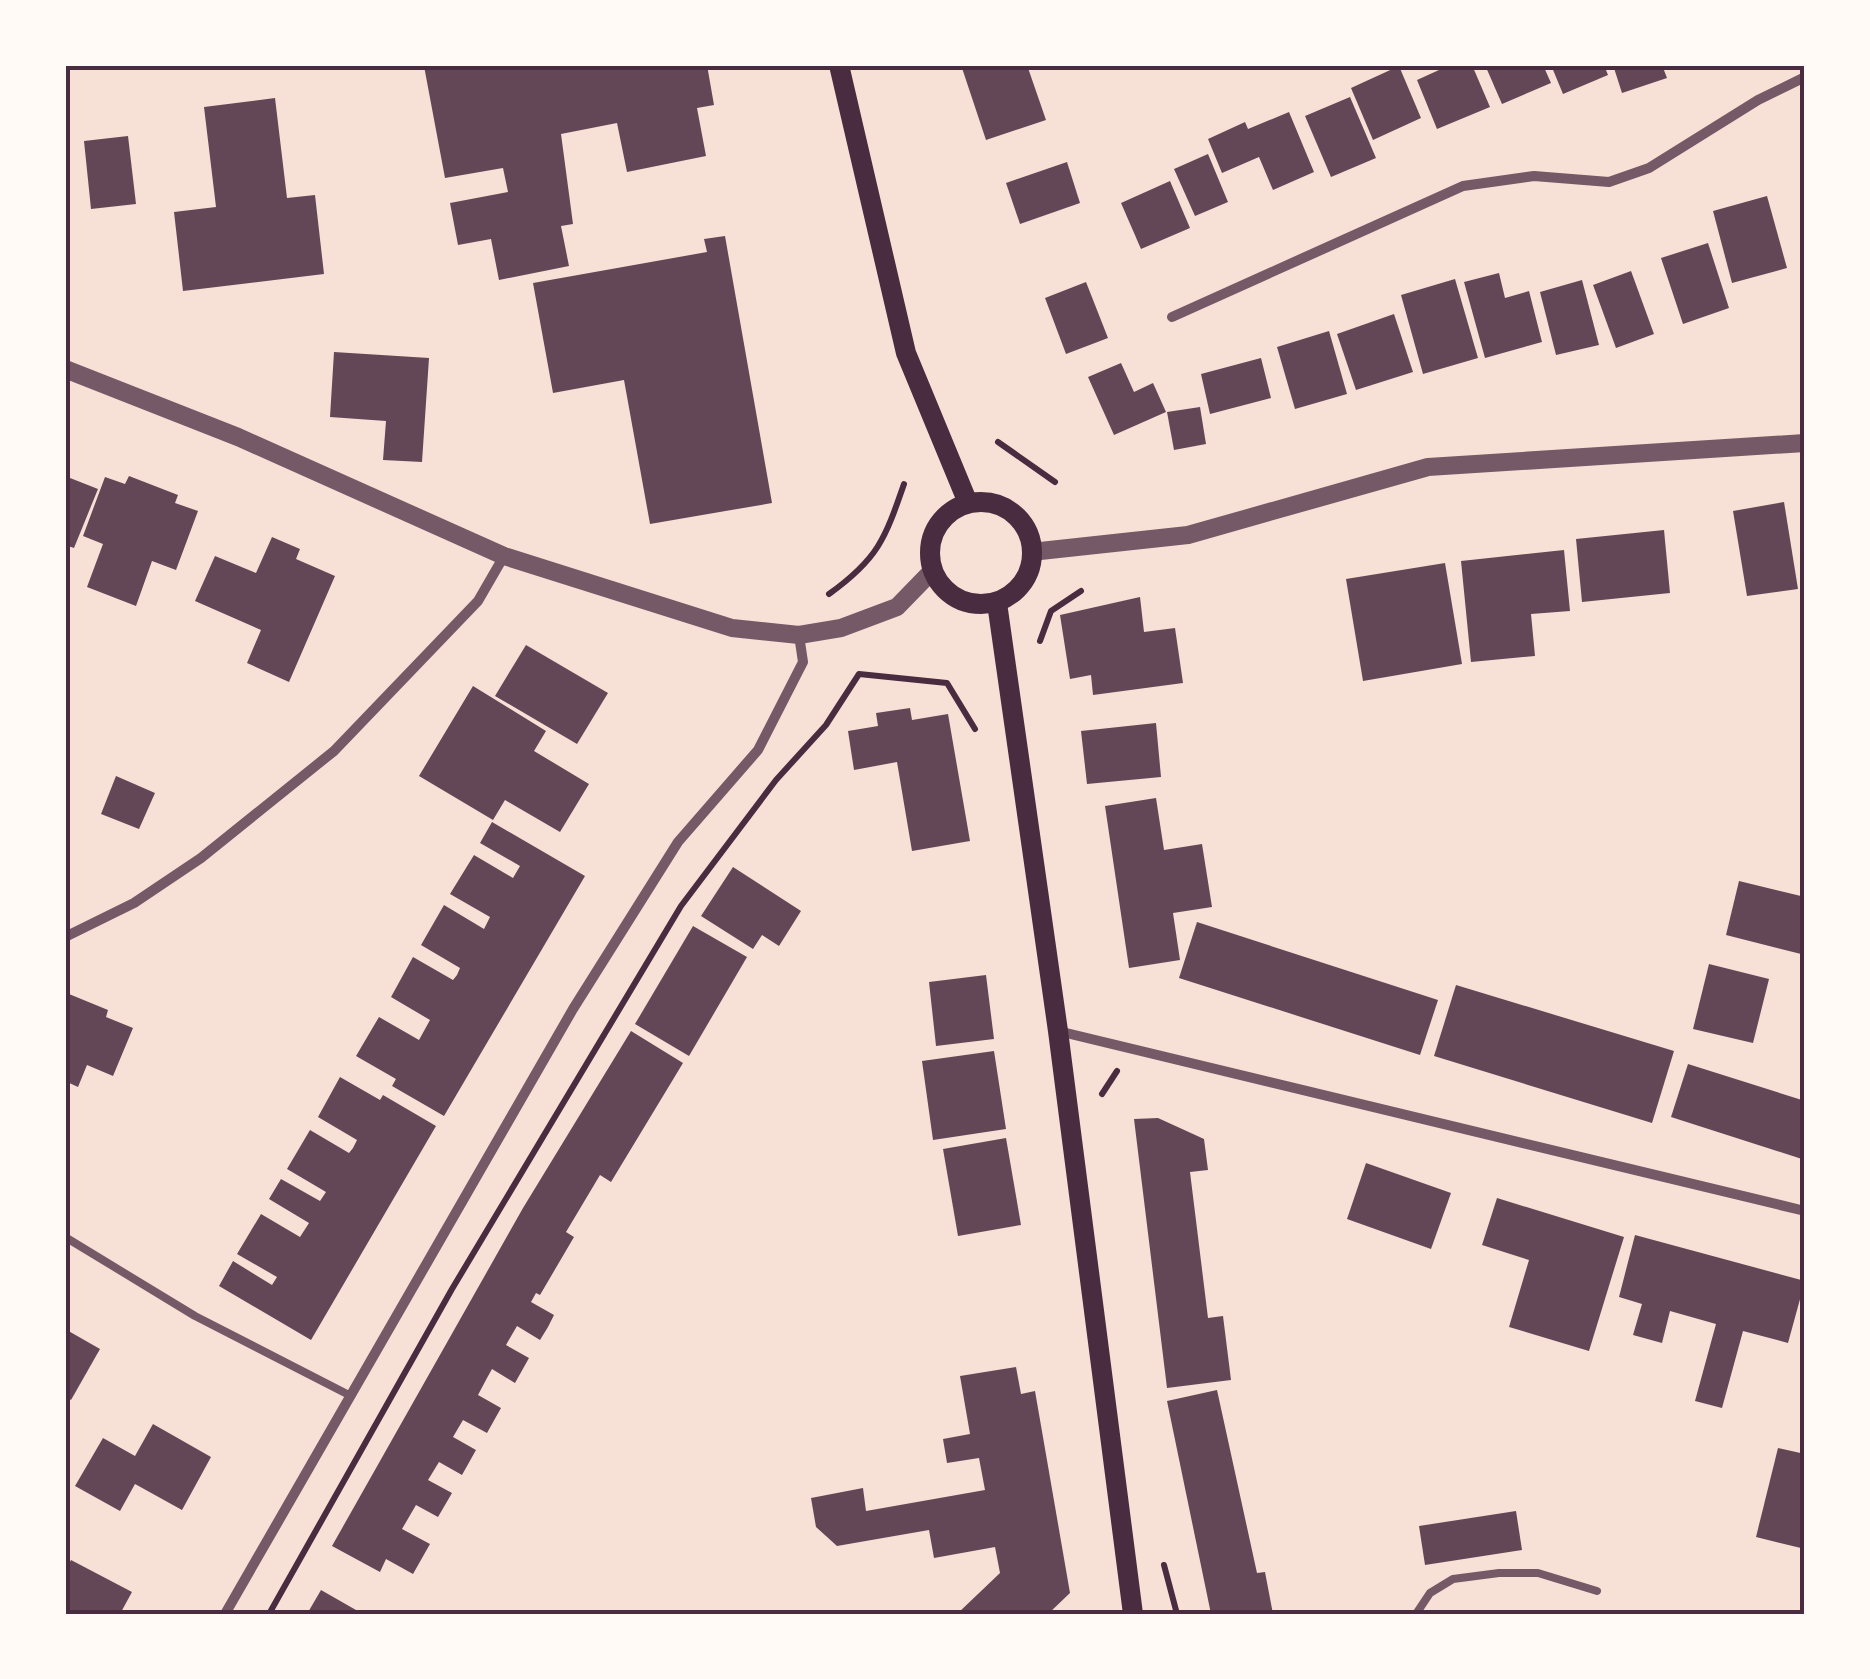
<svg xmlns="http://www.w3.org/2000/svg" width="1870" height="1679" font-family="Poppins,sans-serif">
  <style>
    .building { fill: #644757 }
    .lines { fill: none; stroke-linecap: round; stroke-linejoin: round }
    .path { stroke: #4a2c40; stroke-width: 6 }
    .service { stroke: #755966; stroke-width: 8 }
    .minor { stroke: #755966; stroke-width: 10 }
    .tertiary { stroke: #755966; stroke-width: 18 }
    .secondary { stroke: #4a2c40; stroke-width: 20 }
    .neatline { fill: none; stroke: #4a2c40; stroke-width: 4 }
  </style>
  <rect width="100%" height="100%" fill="#f7e1d7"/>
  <g class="building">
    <polygon points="431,65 707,65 714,105 697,108 706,156 627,172 617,123 561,134 573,224 561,226 569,266 499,280 491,239 458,245 450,203 508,192 503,168 445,178 424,66"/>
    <polygon points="961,65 1027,65 1046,120 986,140"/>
    <polygon points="1450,65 1472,65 1490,107 1437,129 1417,80"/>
    <polygon points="1485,65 1543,65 1551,83 1502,104"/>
    <polygon points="1551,65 1604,65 1608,75 1563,94"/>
    <polygon points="1613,65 1662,65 1667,78 1622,93"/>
    <polygon points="1399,66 1421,118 1373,140 1351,88"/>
    <polygon points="1350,97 1376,158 1331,177 1305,116"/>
    <polygon points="275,98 287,198 315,195 324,274 183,291 174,212 216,207 204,107"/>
    <polygon points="1289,112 1314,172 1273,190 1259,157 1222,173 1208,139 1245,122 1248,129"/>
    <polygon points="128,136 136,204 91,209 84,141"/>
    <polygon points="1208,154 1228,202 1195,216 1174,169"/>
    <polygon points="1067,162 1080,203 1020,224 1006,183"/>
    <polygon points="1170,181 1190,228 1141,249 1121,203"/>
    <polygon points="1767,196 1787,268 1732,283 1713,211"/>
    <polygon points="725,236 772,503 650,524 624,380 553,393 533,283 707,252 704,239"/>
    <polygon points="1708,243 1729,308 1683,324 1661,258"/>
    <polygon points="1631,271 1654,334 1616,348 1593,285"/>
    <polygon points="1499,273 1505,298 1529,291 1542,342 1485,358 1464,282"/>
    <polygon points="1455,279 1478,358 1423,374 1401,295"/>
    <polygon points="1582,280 1599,345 1556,355 1540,292"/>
    <polygon points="1086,282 1108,338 1066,354 1045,298"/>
    <polygon points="1394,314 1413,372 1356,390 1337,334"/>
    <polygon points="1329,331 1347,394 1295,409 1277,347"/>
    <polygon points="334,352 429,358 422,462 383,460 386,421 330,417"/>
    <polygon points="1261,358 1271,398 1210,414 1201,374"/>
    <polygon points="1121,363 1134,392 1153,383 1166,412 1114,435 1088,377"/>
    <polygon points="1200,407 1206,444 1174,450 1167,412"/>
    <polygon points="65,476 98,489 74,548 65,545"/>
    <polygon points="129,476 178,495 175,503 198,511 176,570 152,561 136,606 87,587 103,544 83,536 105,477 125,484"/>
    <polygon points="1784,502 1798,589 1747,596 1733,511"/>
    <polygon points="1664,530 1670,593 1582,602 1576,539"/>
    <polygon points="272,537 300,549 296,559 335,576 289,682 247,663 261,630 195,601 215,556 256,573"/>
    <polygon points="1564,550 1570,611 1531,614 1535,656 1471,662 1461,561"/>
    <polygon points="1445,563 1462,664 1363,681 1346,579"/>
    <polygon points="1140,597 1144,632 1175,628 1183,683 1093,695 1091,675 1070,679 1060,615"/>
    <polygon points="526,645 608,693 577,744 495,696"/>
    <polygon points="473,686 546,731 534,751 589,784 560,832 505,800 493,820 419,776"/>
    <polygon points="910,708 912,720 948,714 970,841 912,851 897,762 854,770 848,731 878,726 876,713"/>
    <polygon points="1156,723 1161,777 1087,784 1081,731"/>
    <polygon points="116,776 155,793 139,829 101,814"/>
    <polygon points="1156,798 1164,850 1202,844 1212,907 1173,913 1180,960 1129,968 1105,806"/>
    <polygon points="492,822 585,876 444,1116 392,1086 396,1079 356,1056 379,1017 419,1040 430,1020 391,997 413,957 453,980 457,975 460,968 421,945 444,905 484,929 490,917 450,894 474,855 513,878 520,866 480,843"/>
    <polygon points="733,867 801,911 779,946 762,935 753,949 701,916"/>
    <polygon points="1739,881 1805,897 1805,955 1726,935"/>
    <polygon points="1197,922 1438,1000 1420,1055 1179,978"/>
    <polygon points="693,926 747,957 689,1056 635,1024"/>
    <polygon points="1709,964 1769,979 1753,1043 1693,1029"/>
    <polygon points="986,975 994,1039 936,1046 929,982"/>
    <polygon points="1456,985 1674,1051 1652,1123 1434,1056"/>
    <polygon points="69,994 108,1010 106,1017 133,1028 113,1076 87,1065 78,1087 65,1081 65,1005"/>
    <polygon points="631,1031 683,1063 611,1182 600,1175 566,1232 574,1237 540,1295 536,1293 531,1302 554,1315 548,1327 540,1340 517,1326 506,1345 529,1358 515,1383 492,1369 487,1378 478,1395 501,1408 487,1433 463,1420 453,1437 476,1450 462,1475 439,1462 428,1480 452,1493 438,1517 416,1505 402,1529 430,1544 413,1574 386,1559 380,1572 332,1546 523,1208"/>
    <polygon points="994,1051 1006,1129 933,1140 922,1061"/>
    <polygon points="1688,1064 1805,1101 1805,1160 1671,1117"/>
    <polygon points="340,1077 380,1100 383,1095 436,1126 311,1340 219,1286 233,1261 272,1285 277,1277 237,1254 261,1214 300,1237 309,1223 269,1199 281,1179 320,1201 326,1192 287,1169 310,1130 349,1153 353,1148 357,1140 318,1117"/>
    <polygon points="1158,1118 1204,1139 1208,1170 1190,1172 1208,1318 1223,1316 1231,1380 1167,1388 1134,1119"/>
    <polygon points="1006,1138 1021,1225 958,1236 943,1149"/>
    <polygon points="1366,1163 1451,1193 1431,1249 1347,1219"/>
    <polygon points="1497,1198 1624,1237 1589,1351 1509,1327 1529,1260 1482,1245"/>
    <polygon points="1635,1235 1805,1281 1788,1343 1743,1331 1722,1408 1695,1401 1716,1324 1670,1311 1662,1343 1633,1335 1642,1304 1619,1297"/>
    <polygon points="65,1329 100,1349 71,1400 65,1396"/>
    <polygon points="1016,1367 1021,1394 1035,1391 1070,1593 1048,1614 957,1614 1000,1573 995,1547 934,1558 929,1530 837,1546 816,1527 811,1498 863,1488 866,1511 985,1490 979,1458 947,1463 943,1439 970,1434 960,1376"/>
    <polygon points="1217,1390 1257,1573 1265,1572 1273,1614 1211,1614 1167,1401"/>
    <polygon points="153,1424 211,1457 182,1510 135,1484 120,1511 75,1486 103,1438 135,1456"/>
    <polygon points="1778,1448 1805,1454 1805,1549 1756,1537"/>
    <polygon points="1516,1511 1522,1550 1425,1565 1419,1526"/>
    <polygon points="71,1560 132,1592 120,1614 65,1614 65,1571"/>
    <polygon points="321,1590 363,1614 307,1614"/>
  </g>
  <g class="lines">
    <g class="path">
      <polyline points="998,442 1055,482"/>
      <path d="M829 594C878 559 885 539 904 484"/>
      <polyline points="1040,641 1051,611 1081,591"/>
      <polyline points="1102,1094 1117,1071"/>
      <polyline points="1164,1565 1177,1614"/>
      <polyline points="269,1614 452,1289 681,906 776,780 826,725 859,674 947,683 975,729"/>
    </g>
    <g class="service">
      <polyline points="65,1237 195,1316 351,1396"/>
      <polyline points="1416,1614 1430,1593 1453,1579 1499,1573 1538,1573 1597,1591"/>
    </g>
    <g class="minor">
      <polyline points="1172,317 1463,186 1534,176 1609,182 1649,168 1758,100 1805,77"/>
      <polyline points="65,937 134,903 201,858 334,751 478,601 504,556"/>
      <polyline points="1058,1031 1805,1211"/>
      <polyline points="225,1614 573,1009 678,842 758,750 803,662 799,635"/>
    </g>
    <g class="tertiary">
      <polyline points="65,369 238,437 504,556 732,628 799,635 841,628 897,607 932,571"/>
      <polyline points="1031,552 1188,535 1428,467 1805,443"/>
    </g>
    <g class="secondary">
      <polyline points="839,65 906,353 968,503"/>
      <circle cx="981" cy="553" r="51"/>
      <polyline points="997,603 1058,1031 1133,1614"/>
    </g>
  </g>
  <rect width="1870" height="1679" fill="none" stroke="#fffaf5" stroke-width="135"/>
  <rect x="68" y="68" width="1734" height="1544" class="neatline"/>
</svg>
